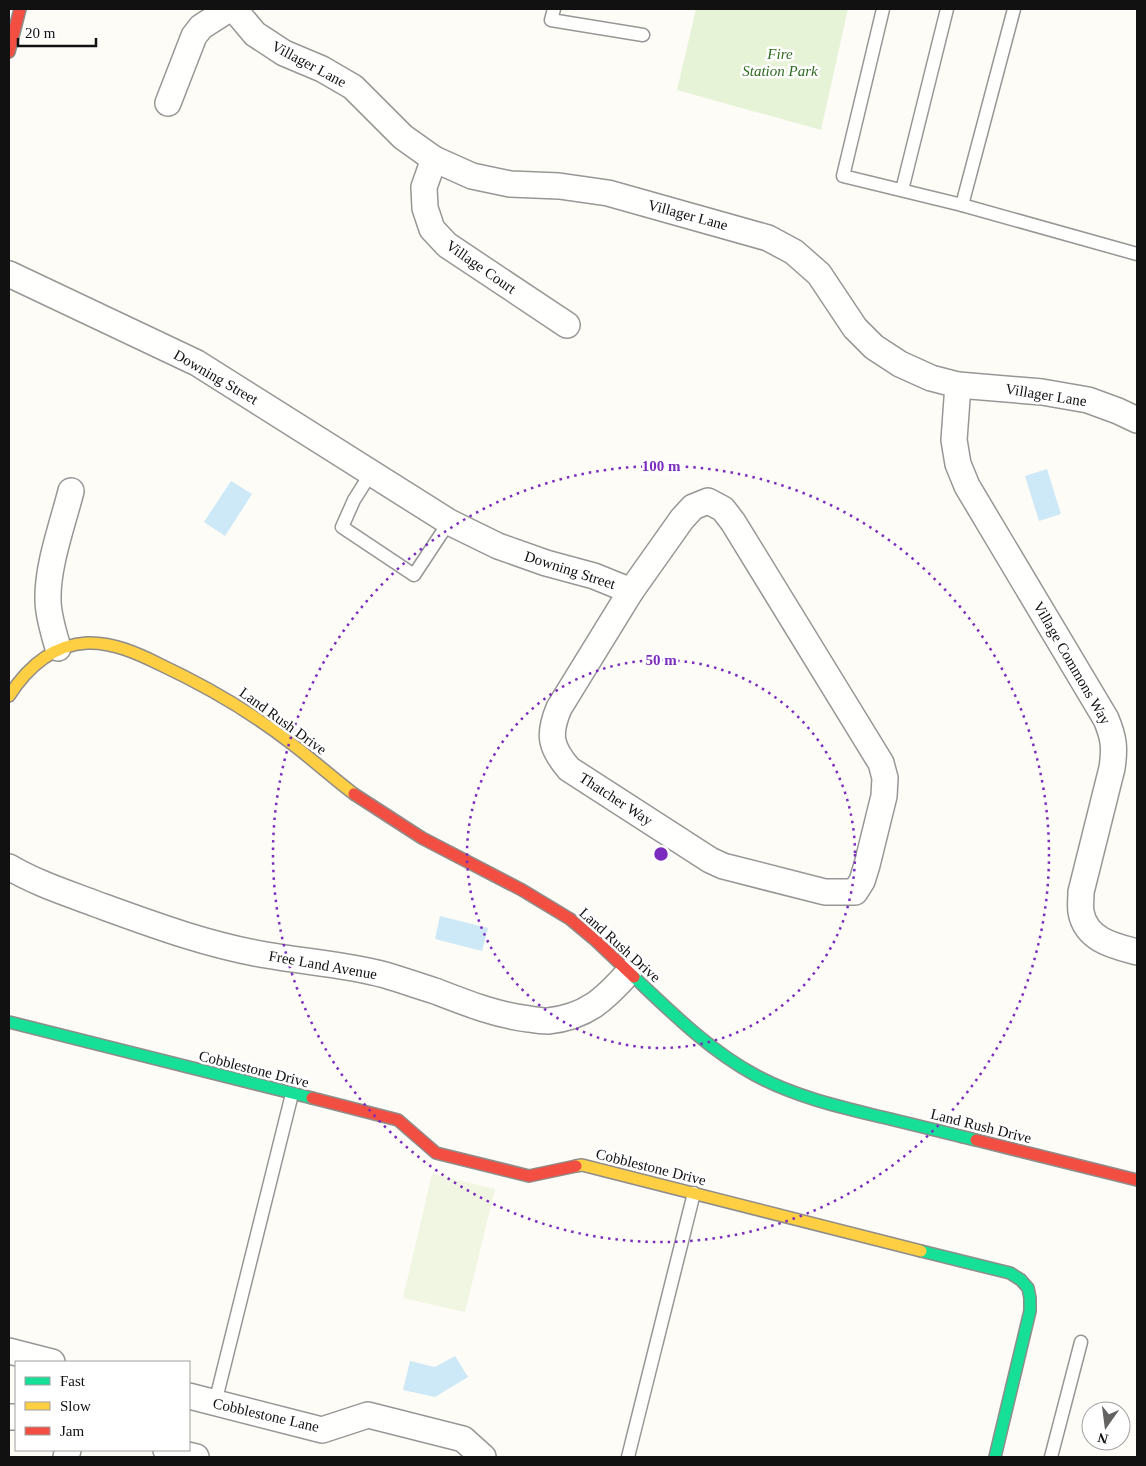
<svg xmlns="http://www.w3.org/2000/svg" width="1146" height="1466" font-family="Georgia,serif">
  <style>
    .green { fill: #e7f3d7 }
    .pitch { fill: #f0f6e1 }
    .water { fill: #cde8f7 }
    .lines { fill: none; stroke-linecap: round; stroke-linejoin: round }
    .lane-casing { stroke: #979795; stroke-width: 15 }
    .street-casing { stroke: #979795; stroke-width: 28 }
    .fast-casing { stroke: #8e8d8b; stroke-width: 14 }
    .slow-casing { stroke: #8e8d8b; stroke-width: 14 }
    .jam-casing { stroke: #8e8d8b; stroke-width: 14 }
    .lane { stroke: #fffffe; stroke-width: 12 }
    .street { stroke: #fffffe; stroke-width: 25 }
    .fast { stroke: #16e098; stroke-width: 11 }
    .slow { stroke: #ffcf43; stroke-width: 11 }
    .jam { stroke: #f24e42; stroke-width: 11 }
    .ring { fill: none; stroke: #7b2cbf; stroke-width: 2.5; stroke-dasharray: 2.5 5 }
    .labels { text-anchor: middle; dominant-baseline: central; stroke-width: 5; stroke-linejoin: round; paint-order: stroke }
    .park-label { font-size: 15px; font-style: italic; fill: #2f6b1f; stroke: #fff }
    .street-label { font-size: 15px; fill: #111; stroke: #fff }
    .centre { fill: #7b2cbf; stroke: #fff; stroke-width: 2.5 }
    .ring-label { font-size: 15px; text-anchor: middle; font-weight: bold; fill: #7b2cbf; stroke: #fff; stroke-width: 5; stroke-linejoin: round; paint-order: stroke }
  </style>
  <rect width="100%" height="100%" fill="#fdfcf7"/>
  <polygon class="green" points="696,9 848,9 821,130 677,90"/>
  <polygon class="pitch" points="432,1174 495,1189 465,1312 403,1298"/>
  <g class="water">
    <polygon points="1047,469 1061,514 1039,521 1025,476"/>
    <polygon points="231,481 252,494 225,536 204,522"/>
    <polygon points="440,916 488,928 482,951 435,939"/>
    <polygon points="455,1356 468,1377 435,1397 403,1390 410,1361 435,1367"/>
  </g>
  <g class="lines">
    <defs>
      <g id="lane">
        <polyline points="554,9 551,20 643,35"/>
        <polyline points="883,9 843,176 962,205 1137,254"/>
        <polyline points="902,190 947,9"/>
        <polyline points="962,205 1014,9"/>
        <polyline points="371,473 354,500 342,527 414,575 449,522"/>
        <polyline points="215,1403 292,1094"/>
        <polyline points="628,1457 694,1193"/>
        <polyline points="1051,1457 1081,1342"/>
      </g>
      <g id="street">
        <polyline points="234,9 255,34 284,53 322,69 353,87 403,137 434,159 472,176 510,184 559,186 608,193 768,238 794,252 819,274 855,328 874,347 900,364 931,378 958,385 1042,392 1088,400 1118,411 1137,420"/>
        <polyline points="168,103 194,36 201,27 229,9"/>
        <polyline points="434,159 424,187 425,208 432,229 447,245 567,325"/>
        <polyline points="9,274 197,363 449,522 498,546 546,563 594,576 631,591"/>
        <path d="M958 385 954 440 958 464 967 486 1106 719C1114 738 1115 748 1112 768L1081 892C1081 899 1080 906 1081 912 1086 940 1114 946 1137 952"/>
        <path d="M708 501 723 509 733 522 881 763 885 778 884 796 867 865 862 881 855 892H825L723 866 710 860 569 769C550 747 548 734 559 708L631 591 682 519 693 507Z"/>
        <path d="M58 648C54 633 48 616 48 600 47 566 63 523 71 491"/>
        <path d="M9 867C36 883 67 893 96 904 151 924 207 945 266 955 305 962 346 964 385 975 402 980 419 986 435 991 466 1003 496 1015 529 1019 535 1020 542 1021 548 1021 586 1017 604 1000 629 972"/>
        <polyline points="9,1351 52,1362"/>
        <polyline points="189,1396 322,1430 368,1415 463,1439 483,1457"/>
        <polyline points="9,1417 16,1417"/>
        <polyline points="166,1450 196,1457"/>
        <polyline points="66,1457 68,1450"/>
      </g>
      <g id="fast">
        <path d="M634 977C671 1012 709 1050 755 1075 792 1095 832 1105 873 1115 908 1123 942 1132 976 1140"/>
        <polyline points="9,1022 312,1098"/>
        <polyline points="921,1251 1010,1273 1021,1280 1028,1288 1030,1298 1030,1311 995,1457"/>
      </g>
      <g id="slow">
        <path d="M9 696C27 668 52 645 87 643 112 642 137 653 159 664 206 686 251 712 292 744 313 760 333 778 354 794"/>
        <polyline points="576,1166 582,1165 921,1251"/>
      </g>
      <g id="jam">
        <polyline points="9,52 20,9"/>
        <polyline points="354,794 422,838 522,890 570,919 594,939 634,977"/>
        <polyline points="312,1098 398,1120 436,1153 529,1176 576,1166"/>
        <polyline points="976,1140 1137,1180"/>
      </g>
    </defs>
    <use href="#lane" class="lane-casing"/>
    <use href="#street" class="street-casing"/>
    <use href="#fast" class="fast-casing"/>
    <use href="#slow" class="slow-casing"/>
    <use href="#jam" class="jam-casing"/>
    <use href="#lane" class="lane"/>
    <use href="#street" class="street"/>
    <use href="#fast" class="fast"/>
    <use href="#slow" class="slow"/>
    <use href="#jam" class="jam"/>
  </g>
  <g class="ring">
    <circle cx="661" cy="854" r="194"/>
    <circle cx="661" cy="854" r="388"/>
  </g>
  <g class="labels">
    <g class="park-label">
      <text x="780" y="54">Fire<tspan x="780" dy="17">Station Park</tspan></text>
    </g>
    <g class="street-label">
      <text transform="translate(309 64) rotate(28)">Villager Lane</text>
      <text transform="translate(688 215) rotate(15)">Villager Lane</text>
      <text transform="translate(481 267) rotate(35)">Village Court</text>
      <text transform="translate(216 377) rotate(30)">Downing Street</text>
      <text transform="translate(1046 395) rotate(9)">Villager Lane</text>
      <text transform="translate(570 570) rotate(18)">Downing Street</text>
      <text transform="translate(1072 663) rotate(60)">Village Commons Way</text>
      <text transform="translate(283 721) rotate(36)">Land Rush Drive</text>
      <text transform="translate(616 799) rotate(33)">Thatcher Way</text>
      <text transform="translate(620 945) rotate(42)">Land Rush Drive</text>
      <text transform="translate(323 965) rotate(10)">Free Land Avenue</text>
      <text transform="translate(254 1069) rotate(14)">Cobblestone Drive</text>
      <text transform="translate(981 1126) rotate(14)">Land Rush Drive</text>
      <text transform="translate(651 1167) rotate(14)">Cobblestone Drive</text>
      <text transform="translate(266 1415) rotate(13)">Cobblestone Lane</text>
    </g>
  </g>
  <circle cx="661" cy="854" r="8" class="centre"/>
  <g class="ring-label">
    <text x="661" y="471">100 m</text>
    <text x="661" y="665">50 m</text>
  </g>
  <rect width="1146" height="1466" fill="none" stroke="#111111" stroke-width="20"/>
  <rect x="15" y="1361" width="175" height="90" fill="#ffffff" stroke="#a0a0a0"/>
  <rect x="25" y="1377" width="25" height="8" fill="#16e098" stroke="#a0a0a0"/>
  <text x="60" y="1386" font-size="15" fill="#111111">Fast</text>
  <rect x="25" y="1402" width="25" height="8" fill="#ffcf43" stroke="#a0a0a0"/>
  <text x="60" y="1411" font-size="15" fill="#111111">Slow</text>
  <rect x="25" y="1427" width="25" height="8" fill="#f24e42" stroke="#a0a0a0"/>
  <text x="60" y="1436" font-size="15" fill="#111111">Jam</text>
  <g transform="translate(1106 1426) rotate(194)"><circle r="24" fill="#ffffff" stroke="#a0a0a0"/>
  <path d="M0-4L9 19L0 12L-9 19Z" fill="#646362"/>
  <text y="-8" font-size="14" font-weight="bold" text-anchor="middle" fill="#111111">N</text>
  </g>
  <path d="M18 38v8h78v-8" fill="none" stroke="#111111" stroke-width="2.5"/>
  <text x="25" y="38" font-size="15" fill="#111111" stroke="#ffffff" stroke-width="4" paint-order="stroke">20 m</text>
</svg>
